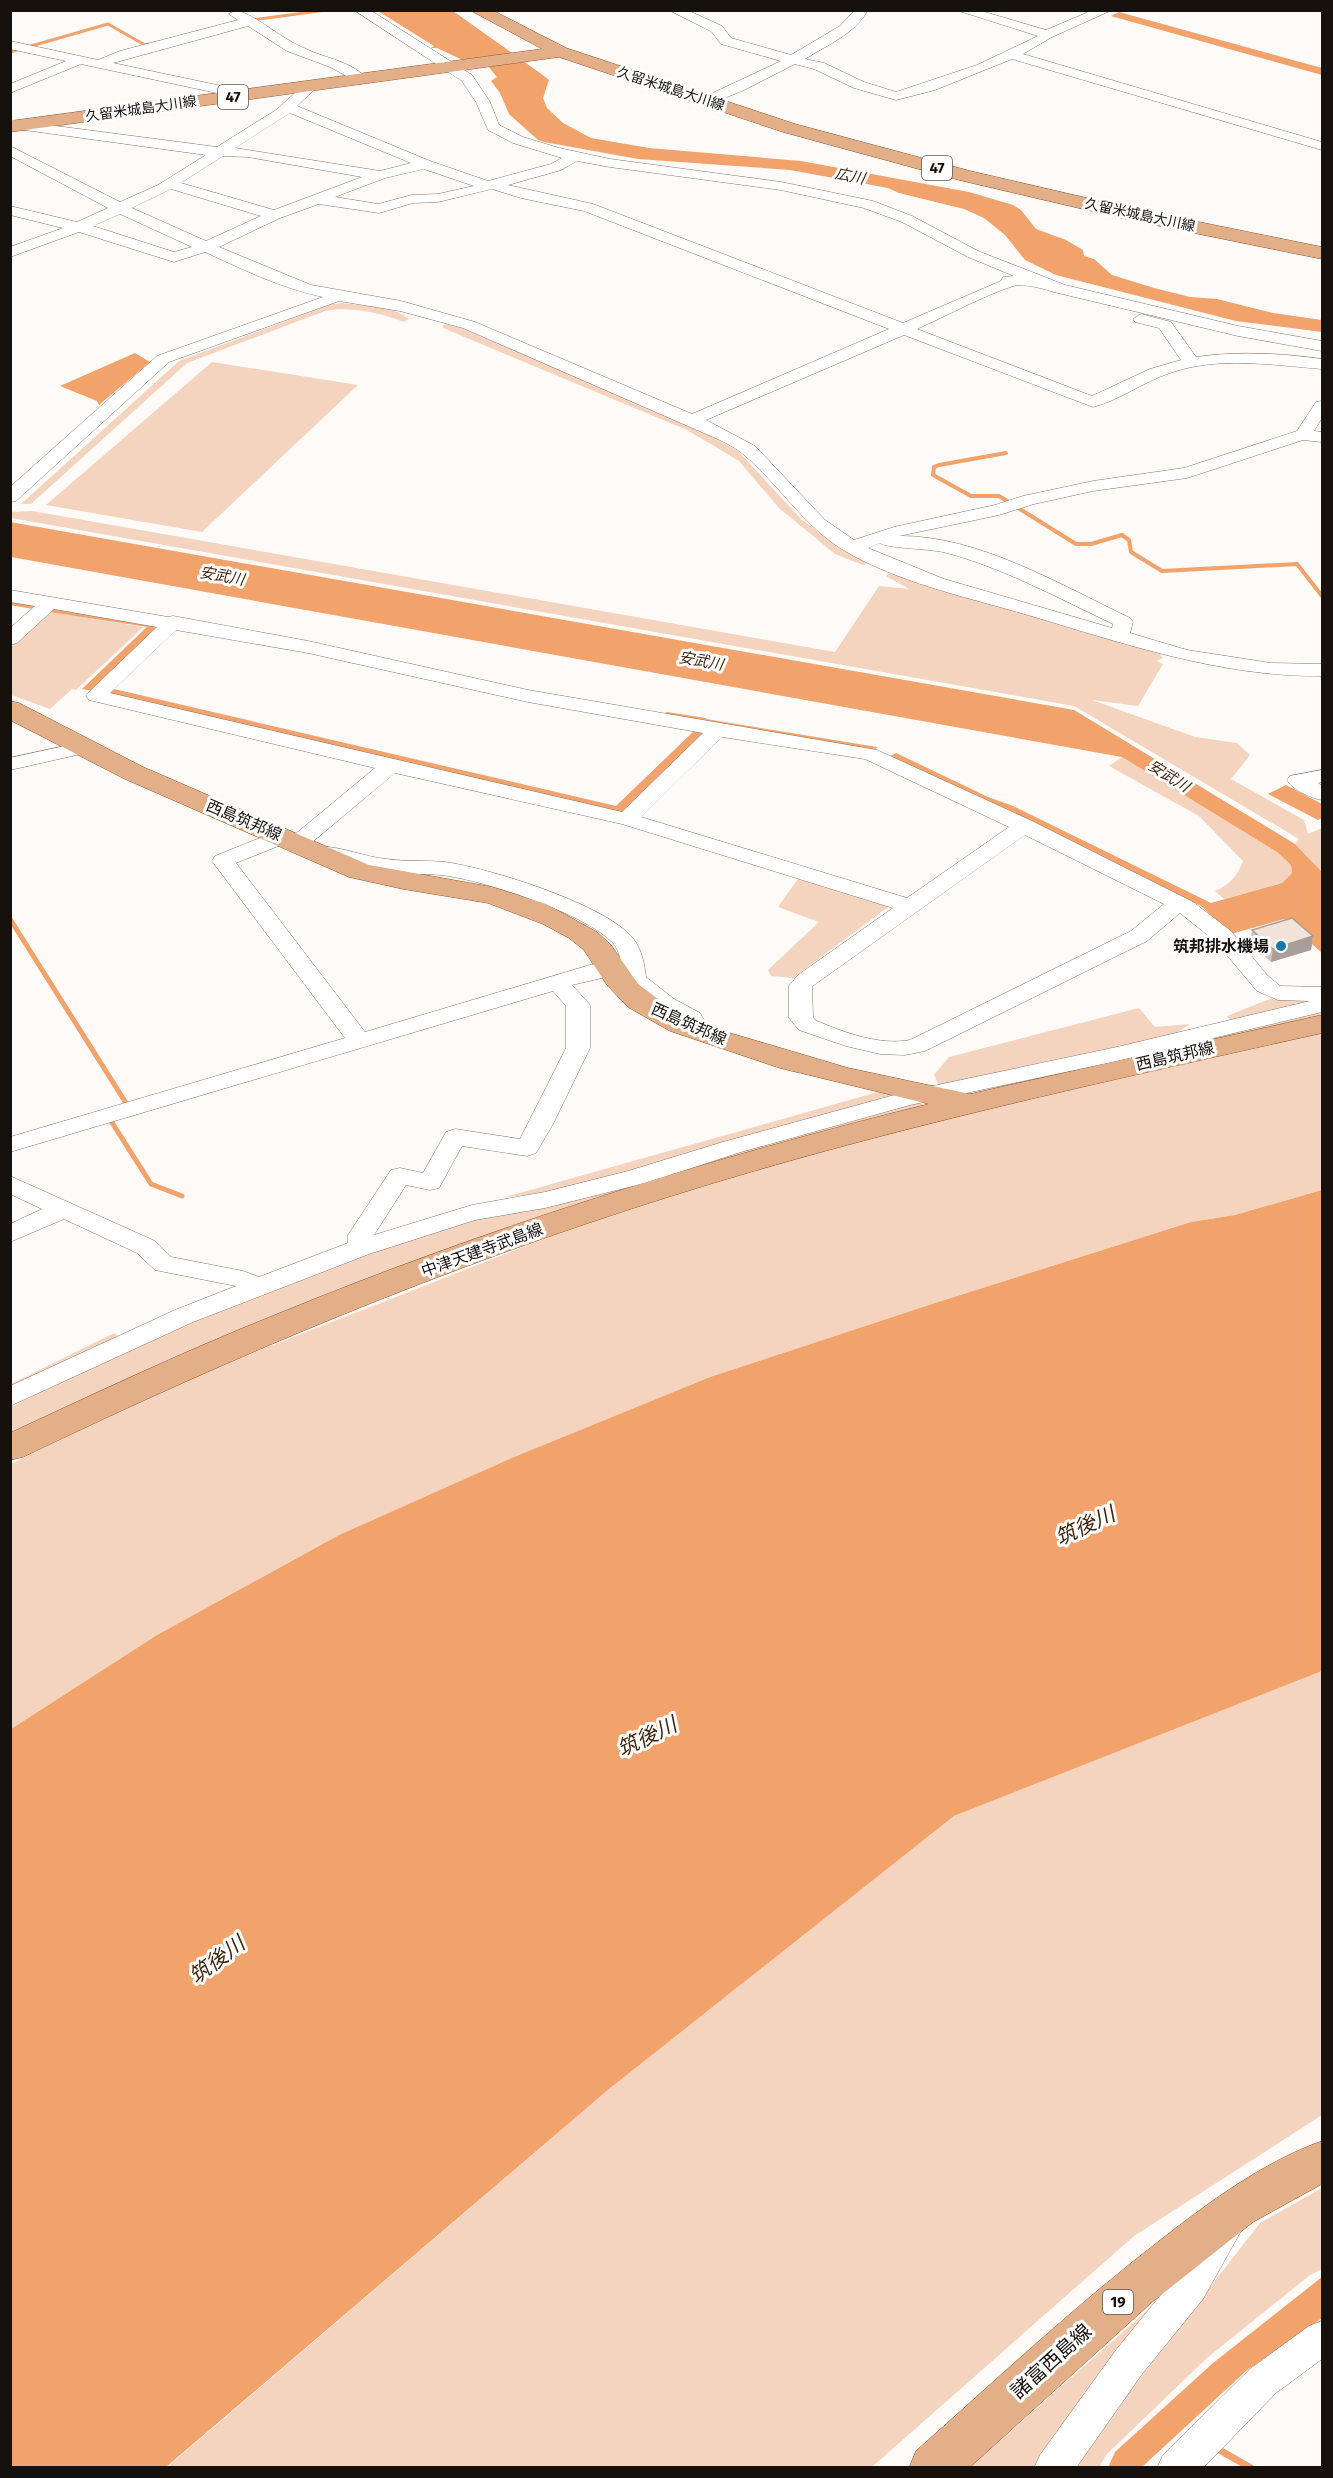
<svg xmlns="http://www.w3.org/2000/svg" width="1333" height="2478" font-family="'Fira Sans','Noto Sans JP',sans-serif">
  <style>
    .green { fill: #f5d4bf }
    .water { fill: #f2a26b }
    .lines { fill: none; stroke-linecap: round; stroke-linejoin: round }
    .stream-far3 { stroke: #f2a26b; stroke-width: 3 }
    .stream-far2 { stroke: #f2a26b; stroke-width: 4 }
    .stream-far1 { stroke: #f2a26b; stroke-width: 5 }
    .stream { stroke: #f2a26b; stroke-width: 7 }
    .minor-casing { stroke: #86786f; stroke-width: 1 }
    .major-casing { stroke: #90552a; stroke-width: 1 }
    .minor { fill: #fff; fill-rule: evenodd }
    .major { fill: #e3af88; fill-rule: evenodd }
    .wall { fill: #d0c2ba }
    .shaded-wall { fill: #a99e97 }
    .building { fill: #f2e2d8; stroke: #a99e97; stroke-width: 1.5 }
    .poi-dot { fill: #1679a5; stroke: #fff; stroke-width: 2 }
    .labels { text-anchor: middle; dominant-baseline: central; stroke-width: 6; stroke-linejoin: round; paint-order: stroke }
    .far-street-label { font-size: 14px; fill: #16110d; stroke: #fff }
    .shield { fill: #fff; stroke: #5c5856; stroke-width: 1.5 }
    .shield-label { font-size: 15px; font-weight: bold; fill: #16110d }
    .far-water-label { font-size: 15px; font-style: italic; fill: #42230b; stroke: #fff }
    .street-label { font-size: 16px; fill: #16110d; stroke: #fff }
    .poi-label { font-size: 16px; font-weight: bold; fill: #16110d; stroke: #fff; text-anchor: end }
    .near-street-label { font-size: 20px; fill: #16110d; stroke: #fff }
    .near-water-label { font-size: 21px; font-style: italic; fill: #42230b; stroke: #fff }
  </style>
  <rect width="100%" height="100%" fill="#fdfaf8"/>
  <g class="green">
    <path d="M343 303C364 306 392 305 409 319L404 322C381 313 349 306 325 311L187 363 31 504H21L179 361 331 304Z"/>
    <polygon points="452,324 694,426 738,451 802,520 838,546 868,563 863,565 835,554 779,508 739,461 687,430 443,328 443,325"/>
    <polygon points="212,362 358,385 202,532 46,505"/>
    <polygon points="32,511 835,652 879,586 909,589 886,576 892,572 968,598 1160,654 1163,658 1156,661 1163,664 1138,706 1092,700 1195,737 1237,743 1250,755 1231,779 1304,820 1308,834 1322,828 1322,872 1295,844 1299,839 1074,706 11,518 11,512"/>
    <polygon points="48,611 143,627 76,690 72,689 50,709 11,695 11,647"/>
    <path d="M1122 757 1277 852 1291 865 1292 873 1282 883 1224 899 1215 891C1230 885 1238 875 1243 861L1199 816 1109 766Z"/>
    <polygon points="800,876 892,904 793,978 771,976 768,970 819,922 778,907"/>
    <polygon points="1272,998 1322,999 1322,1001 1232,1023 1227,1016"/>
    <polygon points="1139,1008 1155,1027 1190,1024 1175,1034 939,1086 934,1075 949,1057"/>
    <polygon points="1322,1010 1322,1017 998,1092 992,1089 1015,1079"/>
    <polygon points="1322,1030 1322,1190 1235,1215 1191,1222 935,1303 710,1377 514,1457 339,1535 157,1635 11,1729 11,1464 171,1385 577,1226 804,1154 1146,1070"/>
    <polygon points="878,1092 900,1096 577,1188 502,1198"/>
    <polygon points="913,1101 931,1107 789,1143 11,1440 11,1407 132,1345 364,1252 475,1216"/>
    <polygon points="114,1333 122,1338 11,1393 11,1384"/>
    <polygon points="1322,1671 1322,2115 1134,2236 872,2467 166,2468 609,2089 954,1816"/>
    <polygon points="1322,2188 1322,2269 1310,2275 1207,2358 1107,2454 1099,2467 1069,2468 1260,2223"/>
    <polygon points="1174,2287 1035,2467 970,2467"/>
  </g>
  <g class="water">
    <polygon points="378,11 453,11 540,73 549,80 543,98 547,108 563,123 591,138 649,148 801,161 969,192 1013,205 1021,210 1036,229 1066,240 1083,250 1084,256 1094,259 1112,275 1154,288 1190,297 1217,299 1273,313 1322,320 1322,332 1236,321 1056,275 1025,260 1005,235 984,218 964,209 899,193 888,188 790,170 638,159 544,142 538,140 509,114 500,93 491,81 497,77 488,66 467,62 437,48 431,48 434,46"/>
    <polygon points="1119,12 1322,68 1322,75 1111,16"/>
    <polygon points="135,353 150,362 99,405 97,401 60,386"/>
    <polygon points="10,522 1074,710 1295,844 1322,872 1322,953 1284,919 1231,934 1201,906 890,756 896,753 988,797 1013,806 1211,903 1282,883 1292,873 1291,865 1277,852 1122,757 11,557"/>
    <polygon points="150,624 161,626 93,691 82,689"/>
    <polygon points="114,689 616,806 695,730 706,732 622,814 108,694"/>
    <polygon points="706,719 877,747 874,751 703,723"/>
    <polygon points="1286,785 1322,804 1322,818 1318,820 1268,794"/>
    <polygon points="1322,1190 1322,1671 954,1816 609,2089 166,2467 11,2467 11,1729 157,1635 339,1535 514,1457 710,1377 935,1303 1191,1222 1235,1215"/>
    <polygon points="1322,2277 1322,2318 1246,2371 1142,2467 1108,2468 1115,2452 1213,2363"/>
  </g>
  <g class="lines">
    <g class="stream-far3">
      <polyline points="252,20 326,10"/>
      <polyline points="10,52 108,24 145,45 149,44"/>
    </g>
    <g class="stream-far2">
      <polyline points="1006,453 939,465 934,467 933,475 971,496 999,496 1076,544 1091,544 1122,535 1129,540 1131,552 1162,571 1297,564 1322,596"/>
      <polyline points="10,603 34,607"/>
      <polyline points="50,610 148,625"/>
      <polyline points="667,714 705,720"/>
    </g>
    <g class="stream-far1">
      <polyline points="10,919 126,1103"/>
      <polyline points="111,1121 151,1184 182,1196"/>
    </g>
    <polyline class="stream" points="1216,2448 1251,2468"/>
    <defs>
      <g id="minor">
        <path d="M237 10C262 19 281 39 306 49 327 59 352 61 368 80L361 84 330 67 287 51 248 26 113 63 250 92 252 95 250 98 245 99 81 64 10 93V84L66 61 10 49V41L98 60 120 51 238 20 229 14Z"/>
        <path d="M354 10H370L472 75 490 102 499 125 523 137 559 148 610 159 781 182 873 201 912 216 978 251 1065 285 1238 326 1322 341V351L1238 336 1054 292C1045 289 1023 283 1013 286 983 296 948 315 917 329L1092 396 1150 369 1181 360 1159 328 1135 322 1133 319 1141 314 1171 322 1196 357C1237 351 1281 353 1322 359V369C1273 365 1217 356 1170 373 1143 382 1120 400 1093 407L904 335 706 420 755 446 825 520 854 540 894 527 995 505 1023 496 1093 481 1184 468 1297 431 1316 402 1322 401V418L1314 431 1322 432V442L1303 440 1187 478 1093 491 1034 504 999 515 899 536C977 535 1061 585 1130 618L1133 622 1130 633 1187 650 1271 663 1322 664V676C1218 677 1120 642 1021 613 962 596 898 582 845 551 803 526 780 485 743 454 736 448 727 444 720 440L463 328 400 311 339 301 169 362 16 501 10 502V487L157 356 323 297C281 288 244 270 205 252L174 262 79 232 10 257V247L63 228 10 215V206L77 222 108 208 10 156V146L120 202 158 185 206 155 10 128V120L217 147 276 110 306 83 311 82 318 86 297 106 430 161 488 181 551 164 562 158 513 143 488 130 476 102 462 81ZM290 113 411 163 380 171 235 148ZM223 156 248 157 362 177 274 210 181 183ZM577 161 610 167 781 190 864 208 902 222 968 257 1014 276 1003 277 1001 281 903 323 593 204 508 185 561 170ZM424 169 474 186 438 194 412 195 378 204 335 197 385 178ZM171 189 261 216 206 241 132 208ZM492 189 521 198 584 211 889 329 692 414 475 322 401 301 311 285 219 247 280 218 319 204 379 213 413 203 438 202ZM120 214 192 247 174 252 93 226ZM880 543C885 548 929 549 943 552 1002 567 1058 598 1113 624L1112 628 944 579 868 548Z"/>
        <path d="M669 10H687L722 26 731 38 791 55 840 26 855 10H868C855 34 827 45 805 59L824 63 864 82 896 92 977 65 1038 36 956 10H978L1046 30 1093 10H1112L1052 37 1023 54 1322 142V150L1012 59 935 90 896 100 854 88 814 69 795 64 742 91 707 105 702 104 700 101 702 98 781 61 721 44 712 32Z"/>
        <path d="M10 590 168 617 173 616 308 641 528 690 877 750 1032 821 1193 902 1231 931 1267 975 1280 986 1322 987V1012L1117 1061 910 1105 741 1152 645 1183 545 1208 475 1220 369 1254 193 1322 10 1406V1386L175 1310 236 1286 155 1270 137 1253 64 1219 10 1242V1224L42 1209 10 1194V1176L155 1241 171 1257 243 1271 259 1277 348 1243V1235L391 1170 400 1168 423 1173 446 1132 455 1129 520 1139 566 1048V1006L553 991 10 1152V1137L345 1038 212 861 215 856 275 832 283 831 291 832 293 836 375 768 89 700 86 696 89 692 157 627 54 609 17 643 10 645V628L35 606 10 602ZM176 630 308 653 528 702 703 733 622 812 110 693ZM722 737 865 759 1009 827 907 898 641 817ZM395 773 622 824 893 908 798 975 789 986V1018L799 1030 846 1046 880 1054 905 1055 925 1051 1147 941 1180 913 1215 941 1257 991 1278 1000 1310 1001 1117 1047 909 1091 723 1142 628 1171 545 1192 472 1205 374 1235 406 1185 430 1190 439 1188 462 1146 527 1156 536 1153 553 1124 590 1048V1005L572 985 619 974 622 969C626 994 660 1010 681 1021L676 1027 680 1032C692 1035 698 1032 705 1022L700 1013 674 999 646 977C644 961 641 946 630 935 600 903 489 868 445 862 425 860 405 862 386 859 366 857 348 849 328 847L320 848 317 853 320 858C344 863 368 871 392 873 411 875 430 873 448 876 488 882 586 914 613 943 619 950 621 960 622 969L619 964 611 962 590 965 365 1032 236 863 286 843 289 848 297 849 305 848ZM1025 835 1164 904 1131 931 910 1040C880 1046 842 1032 815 1020L813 1017 812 987 814 985Z"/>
        <polygon points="83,742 90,744 93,748 90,752 10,770 10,758"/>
        <path d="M1322 770V782L1318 783 1322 786V800C1311 798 1293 790 1287 780L1290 776Z"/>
        <polygon points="1223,2215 1236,2220 1241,2231 1203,2299 1142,2374 1076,2468 1034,2468 1040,2455 1116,2350 1177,2275 1210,2220"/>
        <polygon points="1322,2321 1322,2359 1276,2393 1203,2468 1157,2468 1163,2455 1250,2369 1309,2326"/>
      </g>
      <g id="major">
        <polygon points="470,10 492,10 566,48 795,124 970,171 1130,208 1322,247 1322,259 1130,220 959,180 783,132 559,57 10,132 10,121 542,49"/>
        <path d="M10 701 19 703 143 767 369 865 492 887 546 904 597 932 611 945 638 984 670 1008 723 1031 848 1068 970 1094 1322 1015V1033C1103 1082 883 1129 668 1197 445 1267 233 1356 23 1457L10 1460V1433C98 1392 185 1351 275 1315 487 1228 706 1159 929 1104L780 1068 670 1031 628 1007 607 985 584 950 569 938 543 924 488 903 403 889 349 877 125 779 10 720Z"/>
        <path d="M1322 2141V2184L1253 2222 1151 2303 969 2468H909L916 2451C997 2379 1077 2304 1163 2238 1212 2200 1264 2162 1322 2141Z"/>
      </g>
    </defs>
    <use href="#minor" class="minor-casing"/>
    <use href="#major" class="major-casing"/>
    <use href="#minor" class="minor"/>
    <use href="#major" class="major"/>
  </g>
  <polygon class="wall" points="1252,930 1313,936 1311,950 1271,962 1250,943"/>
  <polygon class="shaded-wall" points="1313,936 1311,950 1271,962 1273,949"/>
  <polygon class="building" points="1292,918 1313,936 1273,949 1252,930"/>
  <circle class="poi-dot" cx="1281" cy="946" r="6"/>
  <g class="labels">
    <g class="far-street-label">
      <text transform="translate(671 89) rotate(18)">久留米城島大川線</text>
      <text transform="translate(141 109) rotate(-8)">久留米城島大川線</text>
      <text transform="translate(1140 215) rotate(12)">久留米城島大川線</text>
    </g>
    <g class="shield">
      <rect x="218" y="85" width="30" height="24" rx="4.5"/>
      <rect x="922" y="156" width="30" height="24" rx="4.5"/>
      <rect x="1103" y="2290" width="30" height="24" rx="4.5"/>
    </g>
    <g class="shield-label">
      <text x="233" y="97">47</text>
      <text x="937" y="168">47</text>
      <text x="1118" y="2302">19</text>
    </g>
    <g class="far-water-label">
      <text transform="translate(850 176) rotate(11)">広川</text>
      <text transform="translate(222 576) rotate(10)">安武川</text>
      <text transform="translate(701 661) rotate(10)">安武川</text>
      <text transform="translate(1169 776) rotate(32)">安武川</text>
    </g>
    <g class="street-label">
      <text transform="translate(244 820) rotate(23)">西島筑邦線</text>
      <text transform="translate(689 1024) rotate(24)">西島筑邦線</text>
      <text transform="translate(1175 1056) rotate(-13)">西島筑邦線</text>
      <text transform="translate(482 1250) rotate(-20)">中津天建寺武島線</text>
    </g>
    <g class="poi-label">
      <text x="1269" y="946">筑邦排水機場</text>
    </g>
    <g class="near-street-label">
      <text transform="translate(1051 2361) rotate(-42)">諸富西島線</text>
    </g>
    <g class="near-water-label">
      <text transform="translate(1085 1526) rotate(-25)">筑後川</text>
      <text transform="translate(647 1737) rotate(-26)">筑後川</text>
      <text transform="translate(217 1960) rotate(-37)">筑後川</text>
    </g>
  </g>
  <rect width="1333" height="2478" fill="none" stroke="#16110d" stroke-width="24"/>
</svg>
